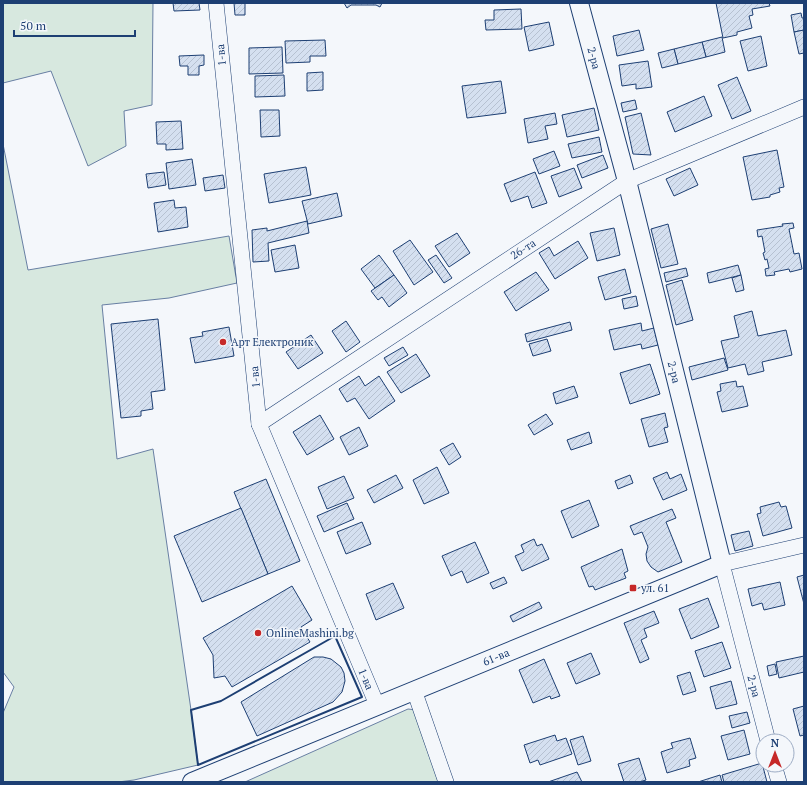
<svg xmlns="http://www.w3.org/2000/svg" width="807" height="785" font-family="'PT Serif',serif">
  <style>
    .green { fill: #d7e8df; stroke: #687fa3 }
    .building { fill: url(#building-hatch); stroke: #1d3f73 }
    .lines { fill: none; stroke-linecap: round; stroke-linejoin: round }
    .minor-casing { stroke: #1d3f73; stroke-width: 16 }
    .tertiary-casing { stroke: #1d3f73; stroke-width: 20 }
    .minor { stroke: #f4f7fb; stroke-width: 15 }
    .tertiary { stroke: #f4f7fb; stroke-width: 18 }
    .wall { stroke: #1d3f73; stroke-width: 2 }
    .poi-dot { fill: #c62828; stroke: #f4f7fb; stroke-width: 1.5 }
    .labels { text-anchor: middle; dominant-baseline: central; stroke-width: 3; stroke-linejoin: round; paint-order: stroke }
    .street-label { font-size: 11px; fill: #1d3f73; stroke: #f4f7fb }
    .poi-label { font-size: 11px; fill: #1d3f73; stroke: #f4f7fb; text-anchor: start }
  </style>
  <defs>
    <pattern id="building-hatch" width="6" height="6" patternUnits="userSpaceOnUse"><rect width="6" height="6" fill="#d5e0f0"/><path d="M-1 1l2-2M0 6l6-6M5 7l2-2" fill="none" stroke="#b6c1d1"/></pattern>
  </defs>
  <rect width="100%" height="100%" fill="#f4f7fb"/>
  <g class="green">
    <polygon points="3,3 153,3 152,105 124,111 126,146 88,166 51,71 3,83"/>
    <polygon points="3,144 28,270 229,236 237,283 169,298 102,305 117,459 153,449 191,710 198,765 134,780 118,782 3,782 3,713 14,687 3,672"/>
    <polygon points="408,709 417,710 442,782 245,782"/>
  </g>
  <g class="building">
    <polygon points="173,3 199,3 200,10 174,11"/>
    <polygon points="234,3 245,3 245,15 235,15"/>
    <polygon points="344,3 382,3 380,7 376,5 351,5 347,8"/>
    <polygon points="716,3 769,3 770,6 752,9 753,15 749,16 752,28 737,32 737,35 723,38"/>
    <polygon points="521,9 522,29 486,30 485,20 494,20 494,10"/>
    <polygon points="801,13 802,18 804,18 804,30 794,32 791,15"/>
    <polygon points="549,22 554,45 529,51 524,27"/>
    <polygon points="639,30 644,50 617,56 613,36"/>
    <polygon points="804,30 804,53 799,54 794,32"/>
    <polygon points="761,36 767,66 748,71 740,41"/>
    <polygon points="722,37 725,52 706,57 702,42"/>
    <polygon points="325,40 326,56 310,56 310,62 286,63 285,41"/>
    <polygon points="702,42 706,57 678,64 674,49"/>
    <polygon points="282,47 283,73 249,74 249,48"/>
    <polygon points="674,49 678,64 662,68 658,53"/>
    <polygon points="204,55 204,65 199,66 199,75 188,75 188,66 180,66 179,56"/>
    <polygon points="648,61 652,87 636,89 636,84 622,86 619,65"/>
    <polygon points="323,72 323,90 307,91 307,73"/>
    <polygon points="284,75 285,96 255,97 255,76"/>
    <polygon points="737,77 751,111 732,119 718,85"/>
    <polygon points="501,81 506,113 467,118 462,86"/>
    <polygon points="704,96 712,116 675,132 667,112"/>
    <polygon points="635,100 637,109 623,112 621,103"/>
    <polygon points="594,108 599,130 567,137 562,115"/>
    <polygon points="260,110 279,110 280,136 261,137"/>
    <polygon points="555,113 557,124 545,126 548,139 528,143 524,119"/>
    <polygon points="641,113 651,155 633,154 625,117"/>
    <polygon points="181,121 183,149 166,150 166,144 157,144 156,122"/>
    <polygon points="599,137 602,152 572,158 568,144"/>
    <polygon points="777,150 784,187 779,188 780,192 770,195 770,197 752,200 743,157"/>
    <polygon points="554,151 560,166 539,174 533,159"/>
    <polygon points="603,155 608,168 582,178 577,165"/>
    <polygon points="192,159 196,185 169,189 166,163"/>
    <polygon points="306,167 311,195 269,203 264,174"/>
    <polygon points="574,168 582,188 559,197 551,176"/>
    <polygon points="690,168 698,185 674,196 666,179"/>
    <polygon points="164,172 166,185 148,188 146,174"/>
    <polygon points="535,172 547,203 532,208 528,196 511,202 504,184"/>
    <polygon points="223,175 225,188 205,191 203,178"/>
    <polygon points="337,193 342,216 308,224 302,201"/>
    <polygon points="174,200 175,208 186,207 188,227 158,232 154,203"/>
    <polygon points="307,221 309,233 268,243 269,261 253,262 252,230 267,228 267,231"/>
    <polygon points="793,223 794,228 789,229 794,254 799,253 802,269 790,272 789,269 774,272 775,275 766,276 765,269 769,268 767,259 765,260 763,253 765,252 762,236 758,237 757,230 783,226 782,224"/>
    <polygon points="668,224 678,264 661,268 651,229"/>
    <polygon points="614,228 620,255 597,261 590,233"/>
    <polygon points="457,233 470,253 449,267 435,246"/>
    <polygon points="410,240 433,272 414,285 393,251"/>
    <polygon points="578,241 588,258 555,279 539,253 549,247 554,256"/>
    <polygon points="295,245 299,268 275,272 271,250"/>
    <polygon points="379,255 394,275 375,288 361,269"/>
    <polygon points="436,255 452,278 444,283 428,260"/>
    <polygon points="738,265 741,275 709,283 707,273"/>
    <polygon points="686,268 688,276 666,282 664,273"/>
    <polygon points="625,269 631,293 605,300 598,277"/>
    <polygon points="536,272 549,290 516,311 504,292"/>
    <polygon points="394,275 407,293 389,307 382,297 378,300 371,291"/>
    <polygon points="741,275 744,290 736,292 732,278"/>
    <polygon points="682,280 693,320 676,325 666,285"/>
    <polygon points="636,296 638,306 624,309 622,299"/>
    <polygon points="752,311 758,336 786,330 792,355 762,362 764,371 748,375 745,364 728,368 721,341 739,337 734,316"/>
    <polygon points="158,319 165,390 151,392 153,409 141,411 141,416 121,418 111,324"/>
    <polygon points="346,321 360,342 346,352 332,331"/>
    <polygon points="570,322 572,330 527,342 525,334"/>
    <polygon points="641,323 642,331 654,328 658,345 642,349 641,344 614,350 609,330"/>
    <polygon points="229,327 234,356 195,363 190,338 203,336 202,332"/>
    <polygon points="311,335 323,353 298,369 286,352"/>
    <polygon points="547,339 551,351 533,356 529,344"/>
    <polygon points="403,347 408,355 389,366 384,358"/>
    <polygon points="416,354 430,376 401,393 387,372"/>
    <polygon points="724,358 728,370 692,380 689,367"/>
    <polygon points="650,364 660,394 630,404 620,373"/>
    <polygon points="359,376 365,386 379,376 395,401 369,419 355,398 347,402 339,389"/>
    <polygon points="736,381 737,387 743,386 748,406 722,412 717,392 721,391 720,384"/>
    <polygon points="574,386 578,397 556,404 553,393"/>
    <polygon points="665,413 668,427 664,428 668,442 649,447 641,419"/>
    <polygon points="546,414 553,424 534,435 528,425"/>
    <polygon points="320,415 334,439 307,455 293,432"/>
    <polygon points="359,427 368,446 349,455 340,437"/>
    <polygon points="589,432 592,443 571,450 567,440"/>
    <polygon points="453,443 461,457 449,465 440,450"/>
    <polygon points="437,467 449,493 424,504 413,480"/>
    <polygon points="667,472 670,479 681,474 687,490 663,500 653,478"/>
    <polygon points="396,475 403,488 374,503 367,490"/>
    <polygon points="630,475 633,483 618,489 615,481"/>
    <polygon points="344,476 354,498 327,509 318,487"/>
    <polygon points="266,479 300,561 268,574 234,492"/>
    <polygon points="589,500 599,526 572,538 561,511"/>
    <polygon points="779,502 781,507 786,506 792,528 763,536 757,514 761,513 760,507"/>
    <polygon points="347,503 354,519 324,532 317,516"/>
    <polygon points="241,508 268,574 202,602 174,536"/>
    <polygon points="672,509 676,518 666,522 682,562 658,572 651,567 647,561 646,554 648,547 642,532 634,535 630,526"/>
    <polygon points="362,522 371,544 346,554 337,532"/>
    <polygon points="749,531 753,546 735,551 731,535"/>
    <polygon points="534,539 537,546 542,544 549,559 522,571 515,556 524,552 521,545"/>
    <polygon points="475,542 489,573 467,583 462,571 451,576 442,556"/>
    <polygon points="622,549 628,571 624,573 626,578 595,590 593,586 589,587 581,567"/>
    <polygon points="804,575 804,604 797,577"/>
    <polygon points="504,577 507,583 493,589 490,583"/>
    <polygon points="780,582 785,605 764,610 762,603 752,606 748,589"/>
    <polygon points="393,583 404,608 376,620 366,594"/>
    <polygon points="292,586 312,620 301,627 310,642 232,687 225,676 214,678 213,655 203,638"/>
    <polygon points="708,598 719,627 691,639 679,609"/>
    <polygon points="539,602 542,608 513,622 510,616"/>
    <polygon points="654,611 659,623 644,629 647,637 641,640 649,659 640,663 624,623"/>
    <polygon points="722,642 731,668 704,677 695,651"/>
    <polygon points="591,653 600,674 576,684 567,663"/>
    <polygon points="804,656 804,672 779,678 776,662"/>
    <polygon points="314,657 323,657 331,659 341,667 344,673 345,681 342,692 333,702 257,736 241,702"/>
    <polygon points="544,659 560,696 551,699 550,696 533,703 519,670"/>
    <polygon points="775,664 777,674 769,676 767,666"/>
    <polygon points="690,672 696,691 683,695 677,676"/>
    <polygon points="731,681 737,704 716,709 710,687"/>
    <polygon points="804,706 804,735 800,736 793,709"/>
    <polygon points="747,712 750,723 732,728 729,716"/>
    <polygon points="744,730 750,754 728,760 721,736"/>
    <polygon points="555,735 557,741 566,738 572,754 540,765 538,760 530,763 524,745"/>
    <polygon points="583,736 591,761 578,765 570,740"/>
    <polygon points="690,738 696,758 689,760 690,766 667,773 661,752 673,748 671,743"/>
    <polygon points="639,758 646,780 639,782 624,782 618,764"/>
    <polygon points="762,763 767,782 724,782 722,775"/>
    <polygon points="577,772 582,782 548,782"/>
    <polygon points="720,775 722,782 698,782"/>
  </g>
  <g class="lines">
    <defs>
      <g id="minor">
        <polyline points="216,3 259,424 377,705"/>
        <polyline points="259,424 627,181 804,107"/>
        <polyline points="414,690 446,782"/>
        <polyline points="768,741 722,564 804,545"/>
        <polyline points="774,765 779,782"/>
      </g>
      <polyline id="tertiary" points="192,782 722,564 627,181 579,3"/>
    </defs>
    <use href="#minor" class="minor-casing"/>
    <use href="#tertiary" class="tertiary-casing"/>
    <use href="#minor" class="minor"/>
    <use href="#tertiary" class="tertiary"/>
    <polygon class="wall" points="335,636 362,697 198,765 191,710 221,701"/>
  </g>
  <g class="poi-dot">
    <circle cx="223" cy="342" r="4"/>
    <rect x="629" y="584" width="8" height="8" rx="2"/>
    <circle cx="258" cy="633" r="4"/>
  </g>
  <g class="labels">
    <g class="street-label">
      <text transform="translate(221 55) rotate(-96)">1-ва</text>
      <text transform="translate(594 58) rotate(75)">2-ра</text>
      <text transform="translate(523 249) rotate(-33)">26-та</text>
      <text transform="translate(674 372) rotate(76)">2-ра</text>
      <text transform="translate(255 377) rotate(-96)">1-ва</text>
      <text transform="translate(496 657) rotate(-22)">61-ва</text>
      <text transform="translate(366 679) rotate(67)">1-ва</text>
      <text transform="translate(754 686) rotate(75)">2-ра</text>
    </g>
    <g class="poi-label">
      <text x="231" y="342">Арт Електроник</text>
      <text x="641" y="588">ул. 61</text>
      <text x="266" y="633">ОnlineMashini.bg</text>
    </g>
  </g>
  <rect width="807" height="785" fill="none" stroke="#1d3f73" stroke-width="8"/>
  <g transform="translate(775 753)"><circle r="19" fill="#f4f7fb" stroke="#9eadc5"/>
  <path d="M0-3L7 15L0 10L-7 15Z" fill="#c62828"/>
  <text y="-6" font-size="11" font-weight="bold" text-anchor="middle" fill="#1d3f73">N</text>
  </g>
  <path d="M14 30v6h121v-6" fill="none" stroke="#1d3f73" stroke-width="2"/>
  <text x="20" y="30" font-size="12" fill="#1d3f73" stroke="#f4f7fb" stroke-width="3" paint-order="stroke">50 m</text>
</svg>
